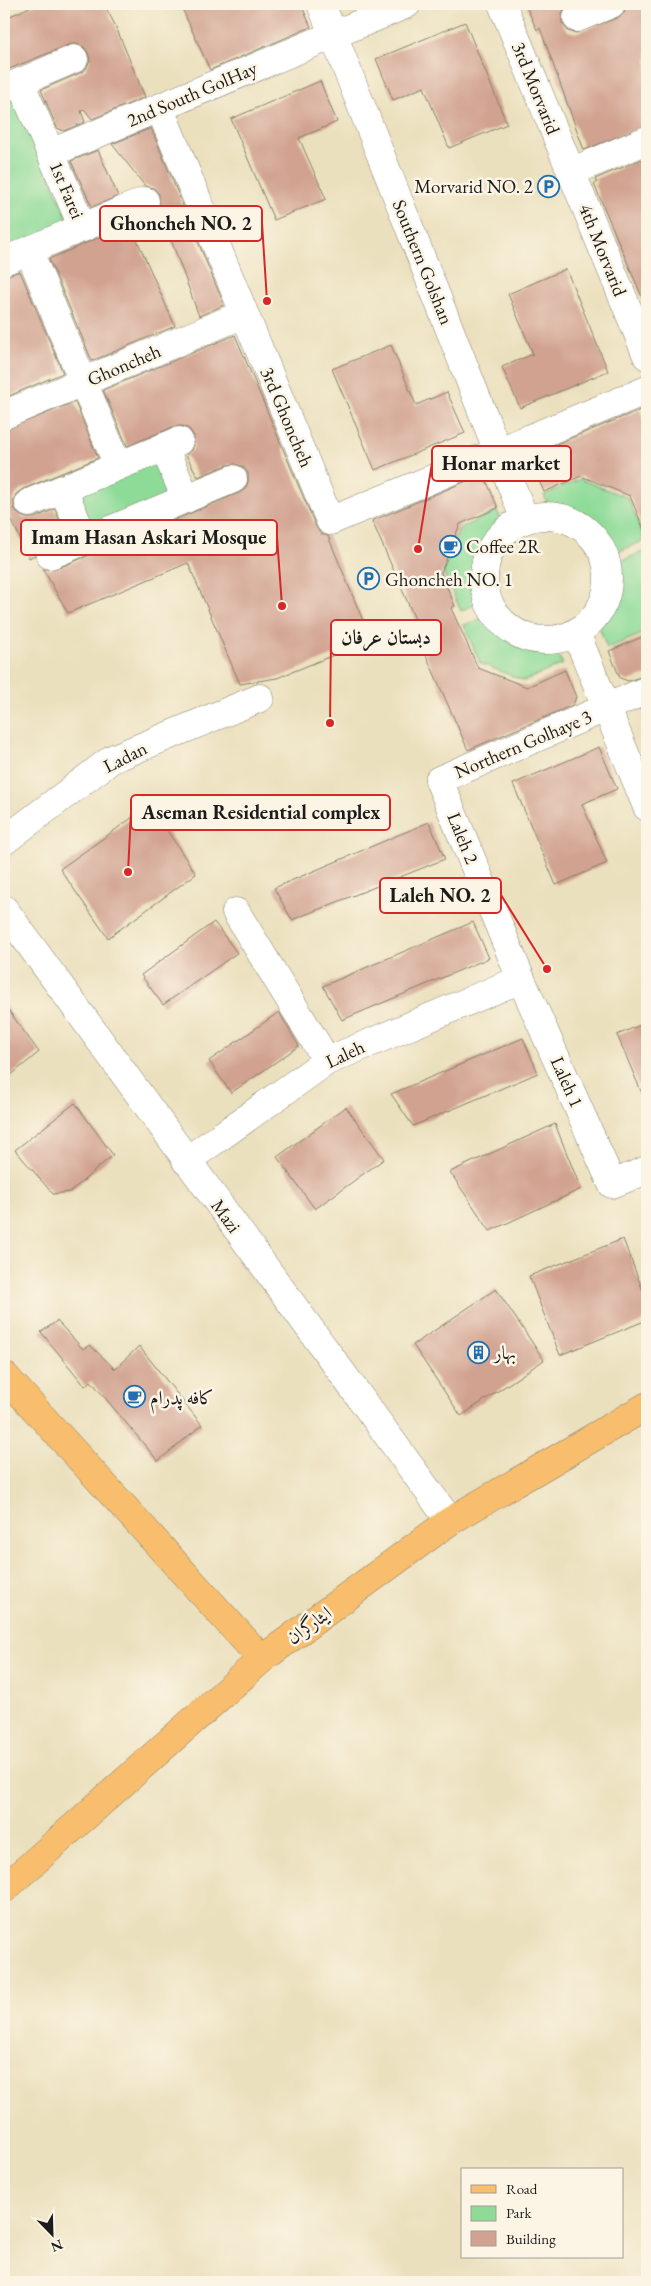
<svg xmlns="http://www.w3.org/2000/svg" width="651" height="2286" font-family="'EB Garamond',Amiri,serif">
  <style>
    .green { fill: #8edb98; stroke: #557c5a }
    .building { fill: #d1a290 }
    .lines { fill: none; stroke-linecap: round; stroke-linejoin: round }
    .minor-casing { stroke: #847e6c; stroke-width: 29 }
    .major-casing { stroke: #847e6c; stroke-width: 29 }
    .minor { stroke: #fff; stroke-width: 28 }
    .major { stroke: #f9be6d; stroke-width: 28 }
    .labels { text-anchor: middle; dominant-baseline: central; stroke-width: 5; stroke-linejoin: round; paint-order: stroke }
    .street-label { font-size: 19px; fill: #1c1c1c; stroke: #fcf5e5 }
    .poi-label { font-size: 19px; fill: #1c1c1c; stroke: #fcf5e5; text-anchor: start }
    .leader { fill: none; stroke: #d62828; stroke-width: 2 }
    .callout-dot { fill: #d62828; stroke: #fcf5e5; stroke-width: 2 }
    .callout { fill: #fcf5e5; stroke: #d62828; stroke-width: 2 }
    .callout-label { font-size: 20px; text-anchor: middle; font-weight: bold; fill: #1c1c1c }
  </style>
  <rect width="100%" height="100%" fill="#fcf5e5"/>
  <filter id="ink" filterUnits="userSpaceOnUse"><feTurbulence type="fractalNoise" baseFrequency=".02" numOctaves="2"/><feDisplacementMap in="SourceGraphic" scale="10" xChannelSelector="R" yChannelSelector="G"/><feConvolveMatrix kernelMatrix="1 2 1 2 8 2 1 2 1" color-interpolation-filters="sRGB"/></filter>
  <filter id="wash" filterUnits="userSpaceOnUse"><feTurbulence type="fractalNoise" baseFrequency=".0096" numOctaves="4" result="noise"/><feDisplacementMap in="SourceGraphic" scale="20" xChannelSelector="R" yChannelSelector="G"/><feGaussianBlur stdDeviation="1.12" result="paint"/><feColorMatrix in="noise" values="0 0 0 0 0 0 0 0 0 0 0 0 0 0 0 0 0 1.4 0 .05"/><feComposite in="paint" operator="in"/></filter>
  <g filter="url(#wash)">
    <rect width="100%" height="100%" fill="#ebe0bd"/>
    <g class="green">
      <polygon points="15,93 70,224 4,252 4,98"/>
      <polygon points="159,454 179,497 88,536 69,491"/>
      <path d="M580 479 628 498 645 540 615 553C609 537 598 517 579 512 570 510 559 512 550 511L544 495Z"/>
      <path d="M497 511 505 526C484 547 479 569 485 598L461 611 443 572 460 528Z"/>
      <path d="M647 550V627L645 633 607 648 597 621C623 606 626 590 619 562Z"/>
      <path d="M491 615C505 638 527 645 553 646L563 664 524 681 480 663 464 625Z"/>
    </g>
    <g id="blocks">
      <g class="building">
        <polygon points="36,4 104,4 116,27 145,97 92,119 84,109 81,111 85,122 64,131 57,128 41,90 80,73 86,69 90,60 88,53 84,47 76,44 68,45 4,71 4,19"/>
        <polygon points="180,4 301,4 311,27 210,70"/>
        <polygon points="525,4 571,4 564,9 562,15 562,23 568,31 575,33 617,18 624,13 626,4 647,4 647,125 584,150 540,28 537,30"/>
        <polygon points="465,22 507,124 449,148 424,87 393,100 376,59"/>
        <polygon points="320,81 337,122 299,138 326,199 274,220 231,119"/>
        <polygon points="151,128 224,305 199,316 159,207 159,194 154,188 145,186 112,144"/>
        <polygon points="98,150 118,196 92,207 71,161"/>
        <polygon points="647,157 647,309 594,184 597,183 595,179"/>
        <polygon points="130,224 175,326 92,361 49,259"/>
        <polygon points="566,269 608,371 520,408 502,367 533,354 508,294"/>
        <polygon points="20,271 63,373 4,398 4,276"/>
        <polygon points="235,335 316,527 321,534 328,536 371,640 277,678 240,684 188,563 68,613 43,569 56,569 239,493 245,489 248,482 248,473 243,467 236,464 227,465 198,477 186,455 192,450 194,444 194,436 189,429 182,426 173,427 127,446 103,390"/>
        <polygon points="391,345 416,405 447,392 465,433 375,470 332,369"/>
        <polygon points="75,402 98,458 23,489 16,494 14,500 14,508 19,515 26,518 34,518 55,509 64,532 44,541 37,546 35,555 29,558 4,503 4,430"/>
        <polygon points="640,410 647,428 647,537 630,496 581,476 544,492 532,465 537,452"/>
        <polygon points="476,477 487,482 498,508 460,524 441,573 455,606 451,608 478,668 527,687 565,670 576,697 573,705 468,750 425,653 429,651 372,521"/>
        <polygon points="647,635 647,675 628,681 620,678 609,651"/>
        <polygon points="599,747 617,789 582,804 607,863 556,885 513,784"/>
        <polygon points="150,805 196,874 108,938 60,869"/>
        <polygon points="429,822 445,859 292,920 274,888"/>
        <polygon points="214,922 237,953 163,1005 141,975"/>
        <polygon points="473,922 489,958 342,1020 323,986"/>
        <polygon points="4,1004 39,1052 4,1081"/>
        <polygon points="279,1012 299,1046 231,1093 209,1061"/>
        <polygon points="647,1022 647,1105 617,1035"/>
        <polygon points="523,1038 538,1073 413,1126 391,1094"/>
        <polygon points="75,1103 113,1155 70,1192 53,1194 15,1150"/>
        <polygon points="346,1107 384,1159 315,1209 277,1157"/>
        <polygon points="555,1124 581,1189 490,1231 450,1172"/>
        <polygon points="623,1239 647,1301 647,1320 560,1355 529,1276"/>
        <polygon points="496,1289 544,1360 461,1416 413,1345"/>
        <polygon points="57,1321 83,1349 90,1345 115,1369 139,1346 202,1425 158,1461 91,1381 85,1386 41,1332"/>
      </g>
    </g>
  </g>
  <g filter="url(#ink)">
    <use href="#blocks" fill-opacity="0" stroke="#847e6c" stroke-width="1"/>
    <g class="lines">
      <defs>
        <g id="minor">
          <polyline points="321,4 525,520"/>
          <polyline points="502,4 647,356"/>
          <polyline points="577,18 611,4"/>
          <polyline points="20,82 83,228"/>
          <polyline points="4,89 74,59"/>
          <polyline points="160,109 330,521 647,390"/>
          <polyline points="51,153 407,4"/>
          <polyline points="571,172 647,140"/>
          <polyline points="29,251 118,466"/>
          <polyline points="4,261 145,201"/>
          <polyline points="4,415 244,314"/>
          <polyline points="164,447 186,499"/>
          <polyline points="63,489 85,541"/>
          <polyline points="29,503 179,441"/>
          <circle cx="546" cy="578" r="62"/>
          <polyline points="50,555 233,479"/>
          <polyline points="576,633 647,807"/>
          <polyline points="647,690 439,780 521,979 612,1184 647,1170"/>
          <polyline points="4,841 112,759 260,698"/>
          <polyline points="4,909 450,1521"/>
          <polyline points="236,912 327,1061"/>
          <polyline points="186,1161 327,1061 521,979"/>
        </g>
        <g id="major">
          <polyline points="4,1375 262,1659"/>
          <polyline points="4,1889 262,1659 450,1521 647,1406"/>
        </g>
      </defs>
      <use href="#minor" class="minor-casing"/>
      <use href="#major" class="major-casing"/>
      <use href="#minor" class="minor"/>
      <use href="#major" class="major"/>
    </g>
  </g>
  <defs>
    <symbol id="parking-ring" viewBox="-11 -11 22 22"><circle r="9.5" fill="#fcf5e5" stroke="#1f6fb2" stroke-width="1.5"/><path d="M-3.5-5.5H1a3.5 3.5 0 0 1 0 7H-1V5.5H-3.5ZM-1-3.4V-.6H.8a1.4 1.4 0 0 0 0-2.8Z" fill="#1f6fb2"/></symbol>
    <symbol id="cafe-ring" viewBox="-11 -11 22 22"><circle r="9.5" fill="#fcf5e5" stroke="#1f6fb2" stroke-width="1.5"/><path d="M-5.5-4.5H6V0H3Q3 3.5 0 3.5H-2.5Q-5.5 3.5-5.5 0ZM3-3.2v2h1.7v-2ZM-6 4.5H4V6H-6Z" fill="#1f6fb2"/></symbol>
    <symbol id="building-ring" viewBox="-11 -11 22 22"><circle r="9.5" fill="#fcf5e5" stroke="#1f6fb2" stroke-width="1.5"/><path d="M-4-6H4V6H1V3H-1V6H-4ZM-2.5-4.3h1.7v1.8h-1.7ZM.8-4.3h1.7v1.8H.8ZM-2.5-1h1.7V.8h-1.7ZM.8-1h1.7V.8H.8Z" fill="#1f6fb2"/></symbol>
  </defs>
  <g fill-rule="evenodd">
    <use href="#parking-ring" x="536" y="174" width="25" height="25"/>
    <use href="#cafe-ring" x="438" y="534" width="25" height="25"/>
    <use href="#parking-ring" x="356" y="566" width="25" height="25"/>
    <use href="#building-ring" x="466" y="1340" width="25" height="25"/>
    <use href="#cafe-ring" x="122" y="1384" width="25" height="25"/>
  </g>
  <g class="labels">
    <g class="street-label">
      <text transform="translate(536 88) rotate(68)">3rd Morvarid</text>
      <text transform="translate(192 94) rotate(-23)">2nd South GolHay</text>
      <text transform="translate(67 190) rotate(67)">1st Farei</text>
      <text transform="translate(603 250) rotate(68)">4th Morvarid</text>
      <text transform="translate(423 262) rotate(68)">Southern Golshan</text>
      <text transform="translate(124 365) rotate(-23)">Ghoncheh</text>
      <text transform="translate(287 417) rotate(67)">3rd Ghoncheh</text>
      <text transform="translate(523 744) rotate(-23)">Northern Golhaye 3</text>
      <text transform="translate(125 757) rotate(-27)">Ladan</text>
      <text transform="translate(463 838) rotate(68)">Laleh 2</text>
      <text transform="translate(345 1054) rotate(-25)">Laleh</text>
      <text transform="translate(567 1082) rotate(66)">Laleh 1</text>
      <text transform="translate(226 1216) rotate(54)">Mazi</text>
      <text transform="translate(309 1625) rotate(-36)">ایثارگران</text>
    </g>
    <g class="poi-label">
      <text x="533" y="186" text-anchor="end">Morvarid NO. 2</text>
      <text x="466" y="546">Coffee 2R</text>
      <text x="385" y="579">Ghoncheh NO. 1</text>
      <text x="494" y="1352">بهار</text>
      <text x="150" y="1397">کافه پدرام</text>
    </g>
  </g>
  <path class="leader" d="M267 301L262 223M418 549L432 463M282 606L277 537M330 723L331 637M128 872L131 812M547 969L501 895"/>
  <g class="callout-dot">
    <circle cx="267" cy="301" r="5"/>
    <circle cx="418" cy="549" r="5"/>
    <circle cx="282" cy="606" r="5"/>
    <circle cx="330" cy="723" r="5"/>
    <circle cx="128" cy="872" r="5"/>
    <circle cx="547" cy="969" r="5"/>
  </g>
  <g class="callout">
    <rect x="100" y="206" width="162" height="35" rx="5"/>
    <rect x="432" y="446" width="139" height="35" rx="5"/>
    <rect x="21" y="520" width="256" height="35" rx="5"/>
    <rect x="331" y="620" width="110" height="35" rx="5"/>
    <rect x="131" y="795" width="259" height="35" rx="5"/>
    <rect x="380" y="878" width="121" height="35" rx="5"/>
  </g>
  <g class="callout-label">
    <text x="181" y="230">Ghoncheh NO. 2</text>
    <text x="501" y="470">Honar market</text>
    <text x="149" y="544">Imam Hasan Askari Mosque</text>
    <text x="386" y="644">دبستان عرفان</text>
    <text x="261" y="819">Aseman Residential complex</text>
    <text x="440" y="902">Laleh NO. 2</text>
  </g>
  <rect width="651" height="2286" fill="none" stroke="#fcf5e5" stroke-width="20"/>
  <rect x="461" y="2168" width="162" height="90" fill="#fcf5e5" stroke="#a29e95"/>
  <rect x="471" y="2185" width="25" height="8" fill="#f9be6d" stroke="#a29e95"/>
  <text x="506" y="2194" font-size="15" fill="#1c1c1c">Road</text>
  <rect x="471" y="2206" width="25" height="15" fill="#8edb98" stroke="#a29e95"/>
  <text x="506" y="2218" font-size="15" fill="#1c1c1c">Park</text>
  <rect x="471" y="2231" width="25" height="15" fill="#d1a290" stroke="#a29e95"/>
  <text x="506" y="2244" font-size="15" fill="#1c1c1c">Building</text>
  <g transform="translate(52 2234) rotate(157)" stroke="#fcf5e5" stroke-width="4" paint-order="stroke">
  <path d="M0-4L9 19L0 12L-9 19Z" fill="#1c1c1c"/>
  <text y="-8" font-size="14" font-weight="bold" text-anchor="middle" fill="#1c1c1c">N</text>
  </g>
</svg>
